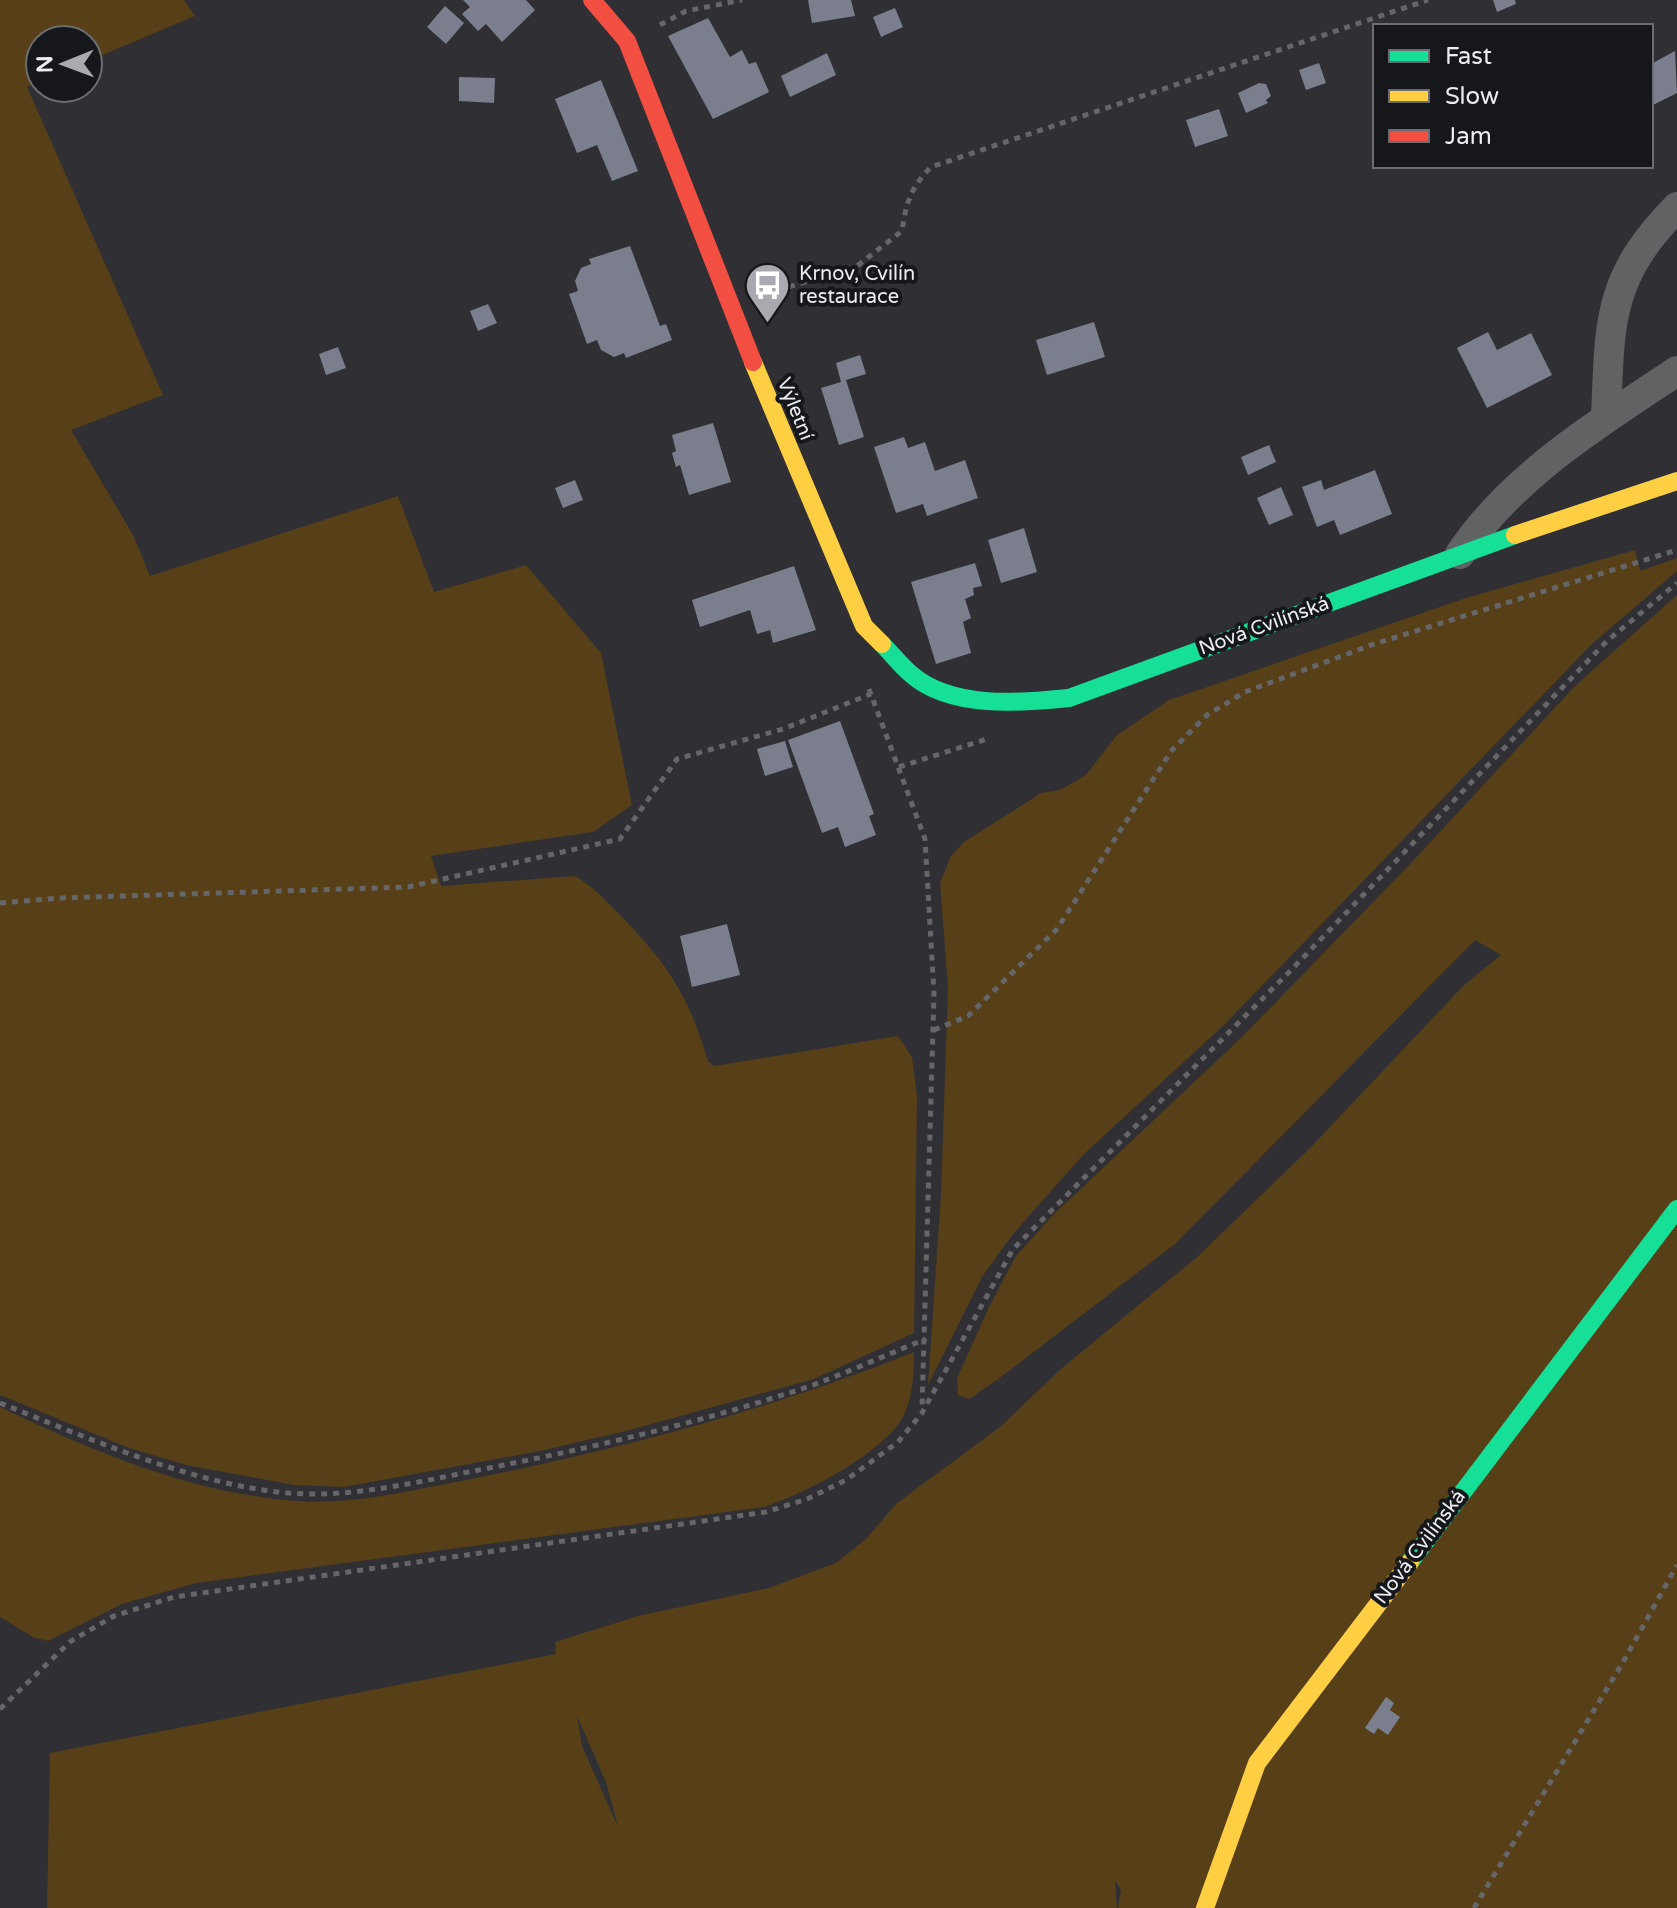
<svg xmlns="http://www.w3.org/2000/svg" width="1677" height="1908" font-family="'Varela Round',sans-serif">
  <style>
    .green { fill: #573f18; fill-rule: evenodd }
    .building { fill: #7a7e8d }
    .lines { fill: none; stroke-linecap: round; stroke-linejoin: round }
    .path { stroke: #666669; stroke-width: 5; stroke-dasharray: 6 6; stroke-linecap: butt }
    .street { stroke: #616264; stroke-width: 30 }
    .fast { stroke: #16e098; stroke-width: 18 }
    .slow { stroke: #ffcf43; stroke-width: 18 }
    .jam { stroke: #f24e42; stroke-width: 18 }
    .labels { text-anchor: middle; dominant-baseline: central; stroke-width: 8; stroke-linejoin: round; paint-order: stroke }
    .poi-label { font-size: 20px; fill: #ebedf2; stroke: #15171a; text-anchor: start }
    .street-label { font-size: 20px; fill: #ebedf2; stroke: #15171a }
  </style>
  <rect width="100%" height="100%" fill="#2f2f34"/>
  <g class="green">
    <path d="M0 0H184L195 16 88 61V40H40V81L27 87 163 395 71 430 133 535 150 576 398 496 434 592 526 565 601 653 632 805 593 832 431 856 441 886 575 876C594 887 607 902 622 917 670 967 688 995 708 1061L714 1066 898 1036 912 1057 917 1096 914 1333 814 1379 630 1430 540 1451 344 1487 294 1485 186 1465 129 1448 0 1395Z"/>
    <polygon points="1635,550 1640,571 1677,558 1677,571 1592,644 1224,1025 1083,1155 1013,1234 982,1277 928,1385 941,1195 948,987 940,883 951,856 964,842 1041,793 1060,790 1086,775 1117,735 1169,700 1466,598"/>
    <path d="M1677 595V1908H1118L1121 1890 1115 1880 1117 1908H47L50 1753 556 1654 555 1642 638 1616 769 1588 836 1563 866 1539 897 1503 1000 1427 1062 1368 1197 1257 1311 1147 1464 985 1501 955 1475 940 1175 1244 997 1380 969 1399 958 1395 957 1378 991 1303 1016 1256 1053 1215 1243 1036 1411 863 1576 685ZM577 1716 606 1782 618 1827 582 1746Z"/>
    <path d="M914 1352C914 1373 913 1393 905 1413 887 1452 804 1494 764 1507L196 1583 122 1604 48 1641 33 1637 0 1617V1407C95 1452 193 1494 298 1501 353 1505 412 1490 466 1480 619 1450 769 1410 914 1352Z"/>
  </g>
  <g class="building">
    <polygon points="463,0 526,0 535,10 502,42 486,24 478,31 462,14 470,7"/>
    <polygon points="808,0 851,0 855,16 812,23"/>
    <polygon points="1493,0 1515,0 1516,4 1497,12"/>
    <polygon points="445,6 464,23 446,44 427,27"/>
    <polygon points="895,8 903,27 881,37 873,17"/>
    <polygon points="708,18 730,57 742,50 749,64 756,62 769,92 713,119 668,36"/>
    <polygon points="1675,51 1677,93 1651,106 1651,64"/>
    <polygon points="827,53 836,75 790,97 781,76"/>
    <polygon points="1319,63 1326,83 1306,90 1299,70"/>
    <polygon points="459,77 495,78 494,103 459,101"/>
    <polygon points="601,80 638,171 612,181 597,145 577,153 555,99"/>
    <polygon points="1259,83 1266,84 1271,96 1266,100 1268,103 1246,113 1238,93"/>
    <polygon points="1219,109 1228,136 1195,147 1186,120"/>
    <polygon points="630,246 660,326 666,324 672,340 626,358 624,353 614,357 601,350 597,340 587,344 569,294 578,291 575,281 581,268 591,264 589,259"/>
    <polygon points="488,304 497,323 478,331 470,311"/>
    <polygon points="1094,322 1105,357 1047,375 1036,340"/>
    <polygon points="1488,332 1497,350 1531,333 1552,375 1487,408 1457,348"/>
    <polygon points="338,347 346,368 326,375 319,354"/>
    <polygon points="860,355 866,374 846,380 864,437 839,445 821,388 841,382 836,363"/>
    <polygon points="713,423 731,482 689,495 680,465 676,467 672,453 676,451 672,435"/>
    <polygon points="904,437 908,448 925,442 935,471 965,460 978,498 927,516 923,504 896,513 874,447"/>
    <polygon points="1269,445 1276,462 1248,475 1241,457"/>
    <polygon points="1375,470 1392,514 1340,535 1334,520 1317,527 1302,487 1321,480 1324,490"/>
    <polygon points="575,480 583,500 563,508 555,488"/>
    <polygon points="1281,487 1293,515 1269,525 1257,498"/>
    <polygon points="1024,528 1037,572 1001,583 988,540"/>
    <polygon points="975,563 982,586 973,588 974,595 965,599 971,618 963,622 971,653 936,664 911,582"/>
    <polygon points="794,566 816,630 773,643 770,630 757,634 750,610 700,627 692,600"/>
    <polygon points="840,721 874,814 869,816 876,835 845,847 838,827 822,833 788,740"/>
    <polygon points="785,741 793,767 765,776 757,749"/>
    <polygon points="727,924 740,975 692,987 680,936"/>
    <polygon points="1386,1697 1394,1703 1390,1710 1400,1717 1388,1735 1378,1728 1374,1734 1365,1728"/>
  </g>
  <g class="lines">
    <g class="path">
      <polyline points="660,25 686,11 742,0"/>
      <path d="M766 294 857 266 902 231C906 203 911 187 931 167L1428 0"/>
      <polyline points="869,689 925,839 934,994 922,1408"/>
      <polyline points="899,767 987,739"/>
      <polyline points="0,903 60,898 408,887 620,839 677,759 783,729 871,694"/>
      <polyline points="934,1030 968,1016 1057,929 1172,750 1207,715 1245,692 1374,644 1677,550"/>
      <path d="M0 1403C88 1438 194 1485 288 1493 351 1498 412 1483 474 1471 587 1449 704 1422 813 1385 851 1371 888 1354 926 1339"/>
      <polyline points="0,1709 71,1641 114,1616 174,1597 766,1512 807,1499 846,1480 898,1442 922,1413 1013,1249 1296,965 1607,641 1677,583"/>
      <polyline points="1474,1908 1622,1664 1677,1565"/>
    </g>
    <g class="street">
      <path d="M1606 418C1610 323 1606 279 1677 207"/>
      <path d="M1460 554C1513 475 1599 423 1677 371"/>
    </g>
    <g class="fast">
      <path d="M882 644C892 654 901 666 912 675 952 709 1020 703 1069 698L1515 535"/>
      <polyline points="1410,1562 1677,1209"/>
    </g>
    <g class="slow">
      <polyline points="753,362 864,626 882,644"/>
      <polyline points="1515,535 1677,481"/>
      <polyline points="1205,1908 1257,1763 1410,1562"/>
    </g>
    <polyline class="jam" points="592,0 627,41 753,362"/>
  </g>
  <defs>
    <symbol id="bus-pin" viewBox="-11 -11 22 30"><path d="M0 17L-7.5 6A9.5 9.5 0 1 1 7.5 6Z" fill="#a9aab0" stroke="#15171a"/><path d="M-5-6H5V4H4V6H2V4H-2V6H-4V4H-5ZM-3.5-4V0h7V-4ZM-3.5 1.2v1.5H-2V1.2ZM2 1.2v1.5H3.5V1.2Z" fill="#fff"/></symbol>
  </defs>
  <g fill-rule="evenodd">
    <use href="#bus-pin" x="742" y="260" width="51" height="69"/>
  </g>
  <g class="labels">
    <g class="poi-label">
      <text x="799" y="274">Krnov, Cvilín<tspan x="799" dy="23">restaurace</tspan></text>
    </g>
    <g class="street-label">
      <text transform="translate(795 409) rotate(68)">Výletní</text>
      <text transform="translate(1264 626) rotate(-20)">Nová Cvilínská</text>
      <text transform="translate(1420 1547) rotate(-53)">Nová Cvilínská</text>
    </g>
  </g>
  <rect x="1373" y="24" width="280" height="144" fill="#15171a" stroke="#6b6d70" stroke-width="2"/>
  <rect x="1389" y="50" width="40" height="12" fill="#16e098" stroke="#6b6d70" stroke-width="2"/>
  <text x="1445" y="64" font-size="24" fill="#ebedf2">Fast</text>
  <rect x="1389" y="90" width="40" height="12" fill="#ffcf43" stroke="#6b6d70" stroke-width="2"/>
  <text x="1445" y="104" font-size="24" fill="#ebedf2">Slow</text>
  <rect x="1389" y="130" width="40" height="12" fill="#f24e42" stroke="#6b6d70" stroke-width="2"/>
  <text x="1445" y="144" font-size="24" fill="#ebedf2">Jam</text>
  <g transform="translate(64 64) rotate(269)"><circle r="38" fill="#15171a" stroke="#6b6d70" stroke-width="2"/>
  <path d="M0-6L14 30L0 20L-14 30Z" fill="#a9aab0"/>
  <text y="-12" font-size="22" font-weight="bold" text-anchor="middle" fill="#ebedf2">N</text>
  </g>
</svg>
